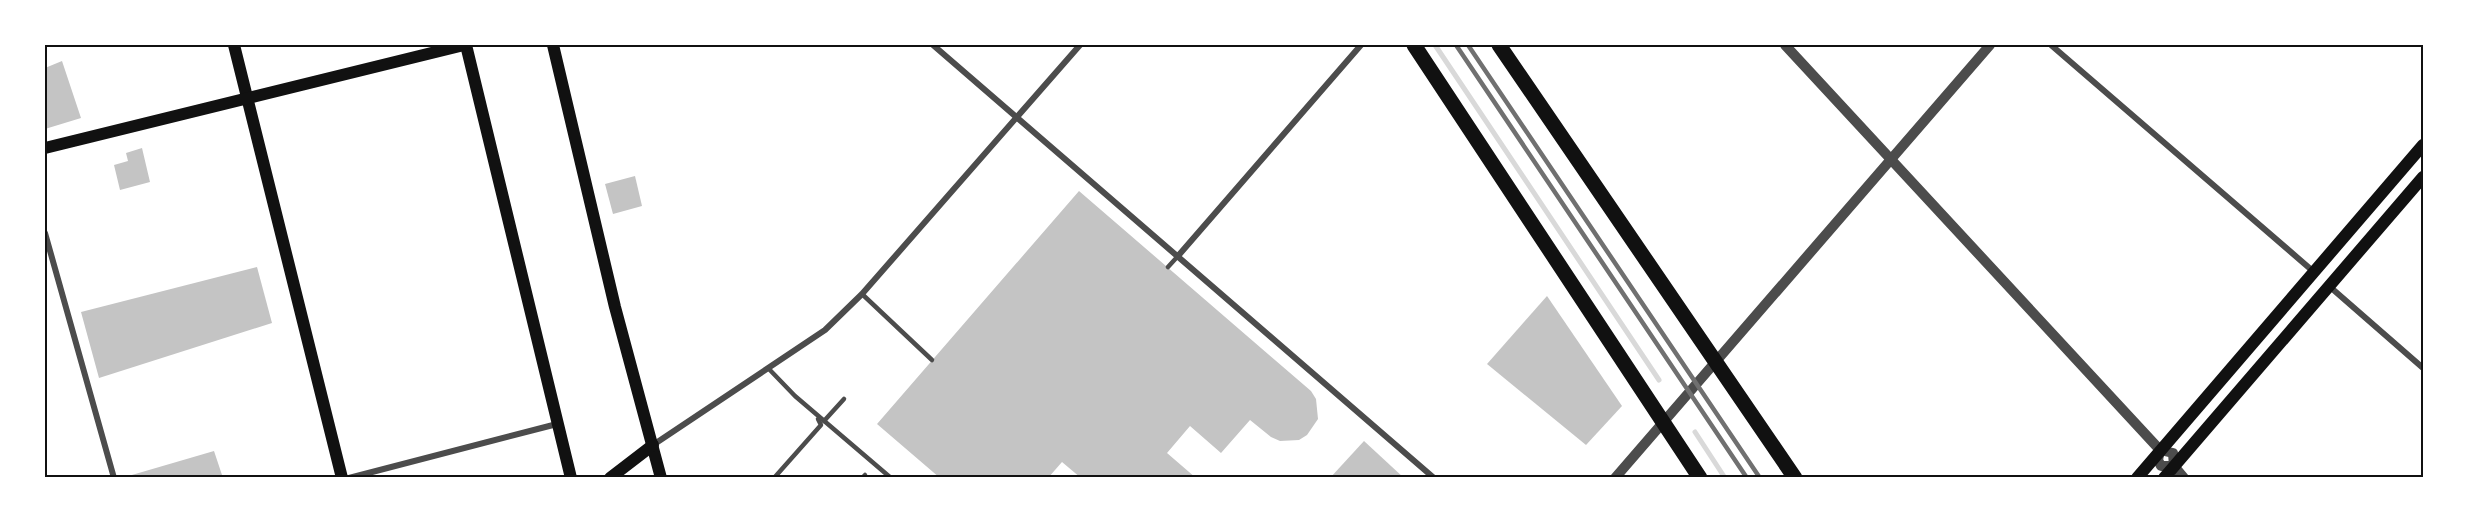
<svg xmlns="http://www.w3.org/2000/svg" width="2468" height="523" font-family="'Alegreya Sans',sans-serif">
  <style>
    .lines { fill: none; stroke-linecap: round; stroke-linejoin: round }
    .stream { stroke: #d9d9d9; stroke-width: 5 }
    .building { fill: #c4c4c4 }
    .service { stroke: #4c4c4c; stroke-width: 4.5 }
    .minor { stroke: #4c4c4c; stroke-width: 6 }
    .tertiary { stroke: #4c4c4c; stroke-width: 10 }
    .secondary { stroke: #111; stroke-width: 12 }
    .primary { stroke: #111; stroke-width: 15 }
    .rail { stroke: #707070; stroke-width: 4.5 }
    .neatline { fill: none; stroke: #111; stroke-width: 2 }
  </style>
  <rect width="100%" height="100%" fill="#fff"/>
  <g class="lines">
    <g class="stream">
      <polyline points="1435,45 1659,380"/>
      <polyline points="1695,432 1725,478"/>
    </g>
  </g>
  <g class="building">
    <polygon points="62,61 81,118 45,129 45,68"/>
    <polygon points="142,148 150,182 120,190 114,165 128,161 126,153"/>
    <polygon points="635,176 642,206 613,214 605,184"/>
    <polygon points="1079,191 1311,391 1316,399 1318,419 1307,435 1299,440 1280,441 1271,437 1250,420 1221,453 1190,426 1167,453 1196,478 1081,478 1062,462 1048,478 940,478 877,424"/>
    <polygon points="257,267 272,323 99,378 81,312"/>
    <polygon points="1547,296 1622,406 1586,445 1487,364"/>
    <polygon points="1364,441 1404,478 1330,478"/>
    <polygon points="214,451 223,478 125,478 125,477"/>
  </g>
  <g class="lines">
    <g class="service">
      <polyline points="1168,267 1178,256"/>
      <polyline points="862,294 932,360"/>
      <polyline points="768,368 795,396 891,478"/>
      <polyline points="824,421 844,399"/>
      <polyline points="774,478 821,425 818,419"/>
      <polyline points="862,478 865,475"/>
    </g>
    <g class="minor">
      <polyline points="933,45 1434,478"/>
      <polyline points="2051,45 2314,272"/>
      <polyline points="45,233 114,478"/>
      <polyline points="1178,256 1361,45"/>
      <polyline points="2329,286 2423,368"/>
      <polyline points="653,445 825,330 862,294 1080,45"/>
      <polyline points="349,478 557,424"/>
    </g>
    <g class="tertiary">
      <polyline points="1785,45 2160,450"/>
      <polyline points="2160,450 2158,460 2161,466 2174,466"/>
      <polyline points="2160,450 2173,453 2174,466"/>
      <polyline points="2174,466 2184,478"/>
      <polyline points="1615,478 1990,45"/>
    </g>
    <g class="secondary">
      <polyline points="234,45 342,478"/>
      <polyline points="466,45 571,478"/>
      <polyline points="553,45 615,307 661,478"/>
      <polyline points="45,148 464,45"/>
      <polyline points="610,478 653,445"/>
      <polyline points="2137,478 2423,145"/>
      <polyline points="2164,478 2423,177"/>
    </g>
    <g class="primary">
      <polyline points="1414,45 1700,478"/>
      <polyline points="1499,45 1795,478"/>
    </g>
    <g class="rail">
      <polyline points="1456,45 1747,478"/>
      <polyline points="1468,45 1760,478"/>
    </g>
  </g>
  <rect width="2468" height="523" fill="none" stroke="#ffffff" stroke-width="93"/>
  <rect x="46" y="46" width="2376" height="430" class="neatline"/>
</svg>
